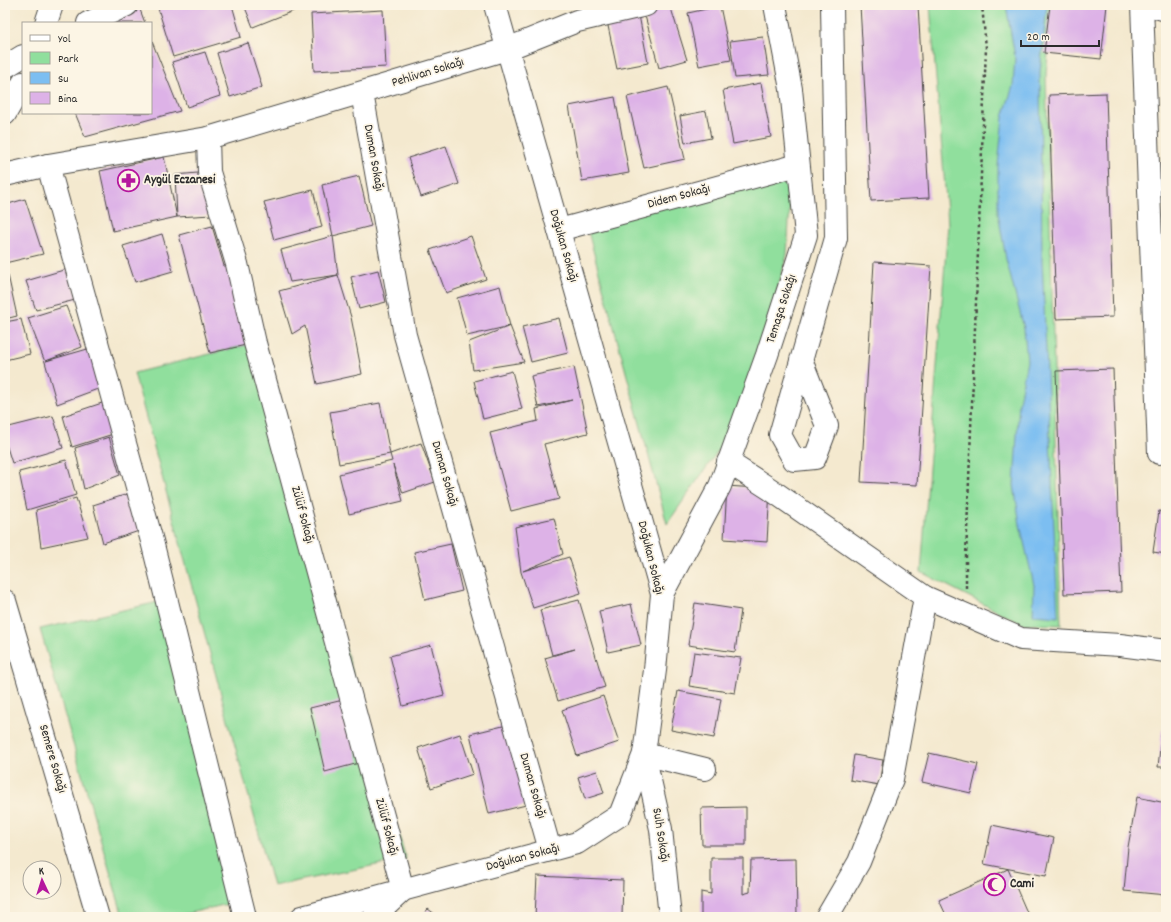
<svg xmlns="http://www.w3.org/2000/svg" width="1171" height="922" font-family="Dekko,sans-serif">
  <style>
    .green { fill: #90df9d; stroke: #5e8564 }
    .water { fill: #7cbef1; stroke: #54748e }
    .building { fill: #ddb2e7 }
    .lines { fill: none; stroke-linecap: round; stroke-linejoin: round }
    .minor-casing { stroke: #494844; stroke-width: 24 }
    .path { stroke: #494844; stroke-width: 2.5; stroke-dasharray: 3 3; stroke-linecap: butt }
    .minor { stroke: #fff; stroke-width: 22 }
    .labels { text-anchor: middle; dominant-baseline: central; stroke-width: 3.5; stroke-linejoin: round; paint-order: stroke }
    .street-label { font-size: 13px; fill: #2b2b2b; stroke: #fcf5e5 }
    .poi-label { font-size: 13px; font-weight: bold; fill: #2b2b2b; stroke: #fcf5e5; text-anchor: start }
  </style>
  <rect width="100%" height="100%" fill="#fcf5e5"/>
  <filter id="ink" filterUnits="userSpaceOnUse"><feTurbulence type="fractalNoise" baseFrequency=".025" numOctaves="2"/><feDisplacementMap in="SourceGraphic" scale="8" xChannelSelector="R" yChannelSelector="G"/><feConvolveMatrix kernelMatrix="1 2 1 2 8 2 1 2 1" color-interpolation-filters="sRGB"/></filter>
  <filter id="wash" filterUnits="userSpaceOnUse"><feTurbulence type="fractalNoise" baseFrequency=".012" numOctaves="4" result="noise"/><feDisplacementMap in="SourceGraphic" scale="16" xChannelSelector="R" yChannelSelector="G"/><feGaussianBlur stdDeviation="0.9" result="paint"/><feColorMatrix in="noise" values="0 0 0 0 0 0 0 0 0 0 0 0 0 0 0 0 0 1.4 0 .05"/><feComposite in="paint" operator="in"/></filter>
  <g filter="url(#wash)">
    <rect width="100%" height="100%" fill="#f4e9cf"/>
    <g class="green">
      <polygon points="930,5 1053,5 1046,74 1061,625 1022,624 921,572 948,224"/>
      <polygon points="792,172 787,255 743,415 667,524 586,224"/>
      <polygon points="258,342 406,859 273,886 134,373"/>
      <polygon points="167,600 244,900 173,917 123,917 40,629"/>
    </g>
    <polygon class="water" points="1006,5 1047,5 1040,72 1042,260 1058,617 1033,615 1034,585 1020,525 1014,485 1019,402 1027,361 1024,328 1006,259 998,213 998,166 1003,117 1013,86 1015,57"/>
    <g id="blocks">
      <g class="building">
        <polygon points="157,5 232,5 241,37 173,57"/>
        <polygon points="244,5 302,5 303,7 253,27"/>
        <polygon points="670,5 687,60 659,68 644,12"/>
        <polygon points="860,5 918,5 929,198 871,201"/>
        <polygon points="1050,5 1107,5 1101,59 1044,53"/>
        <polygon points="720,6 731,60 699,66 688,13"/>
        <polygon points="139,7 145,23 110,23"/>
        <polygon points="383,10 386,67 314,71 311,14"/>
        <polygon points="639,15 648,63 617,69 607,21"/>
        <polygon points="763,37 769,75 735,78 730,41"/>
        <polygon points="151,39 180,111 85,137 75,113 151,113"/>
        <polygon points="248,43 262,87 230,97 217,53"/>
        <polygon points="205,52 220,96 187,107 172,62"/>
        <polygon points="761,83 771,137 733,144 723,90"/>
        <polygon points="668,87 685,159 644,168 627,97"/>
        <polygon points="1106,93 1113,317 1056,319 1049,95"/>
        <polygon points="615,97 629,173 582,181 569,106"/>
        <polygon points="706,111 711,138 685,143 680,116"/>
        <polygon points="446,146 459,184 421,197 408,158"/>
        <polygon points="164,157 177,217 113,231 100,171"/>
        <polygon points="209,172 212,215 177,217 175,175"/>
        <polygon points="359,176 371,226 333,236 322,185"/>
        <polygon points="313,190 322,227 274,240 264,202"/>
        <polygon points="25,199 43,254 5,263 5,205"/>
        <polygon points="212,226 224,266 237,264 255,343 210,353 179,235"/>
        <polygon points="162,234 173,271 135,282 123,246"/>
        <polygon points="333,236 338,275 351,317 362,374 317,384 305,326 292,334 279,291 338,275 290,282 281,250"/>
        <polygon points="471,236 486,279 446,293 430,250"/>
        <polygon points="874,262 931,266 917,485 861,482"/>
        <polygon points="67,269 79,299 36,310 26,281"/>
        <polygon points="378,270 386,302 359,309 351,277"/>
        <polygon points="5,275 8,275 17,316 5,319"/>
        <polygon points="500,286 510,326 467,336 457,298"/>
        <polygon points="66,306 82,347 46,361 91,348 106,386 57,404 45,362 28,318"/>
        <polygon points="559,318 568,353 531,362 522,327"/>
        <polygon points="21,319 30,354 5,360 5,322"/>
        <polygon points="510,326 524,362 473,370 469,342"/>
        <polygon points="574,367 588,433 544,444 559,499 511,511 490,433 538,421 536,409 572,400 538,407 531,376"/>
        <polygon points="1113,369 1121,592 1064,594 1056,371"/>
        <polygon points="512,371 522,409 483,419 474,381"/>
        <polygon points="105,402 113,434 72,447 63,416"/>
        <polygon points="380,403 390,454 339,464 330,412"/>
        <polygon points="53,416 63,448 12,463 5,441 5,428"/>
        <polygon points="109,437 120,475 84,489 75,448"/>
        <polygon points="421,443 435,482 403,493 393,465 403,501 349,514 339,474 392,461 390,454"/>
        <polygon points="66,460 76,495 27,510 19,472"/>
        <polygon points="727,486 770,489 767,542 724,539"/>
        <polygon points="134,492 145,529 103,543 93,505"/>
        <polygon points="76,498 88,537 41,547 36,510"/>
        <polygon points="1159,511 1166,512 1166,554 1153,552"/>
        <polygon points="554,518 563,554 523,571 569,557 581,593 533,608 521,572 515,527"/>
        <polygon points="451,544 462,591 425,600 414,552"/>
        <polygon points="579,600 605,687 558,701 545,658 575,649 552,655 540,610"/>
        <polygon points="695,603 741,610 735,652 688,645"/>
        <polygon points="631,604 641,645 608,652 599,611"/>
        <polygon points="431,645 444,695 403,706 390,656"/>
        <polygon points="694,652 741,658 735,693 689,686"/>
        <polygon points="678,691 721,699 714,738 671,730"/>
        <polygon points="603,696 619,742 577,756 562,710"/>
        <polygon points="343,700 359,763 325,772 310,708"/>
        <polygon points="507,725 526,805 489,814 470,734"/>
        <polygon points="1162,729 1166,729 1166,767 1158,767"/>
        <polygon points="460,734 473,774 431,788 418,748"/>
        <polygon points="929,753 978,764 971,793 922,782"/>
        <polygon points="854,755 883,760 879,785 850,780"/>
        <polygon points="597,771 604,793 585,799 578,777"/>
        <polygon points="1137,797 1166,803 1166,895 1124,891 1128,847"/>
        <polygon points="746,807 746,845 702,845 701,808"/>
        <polygon points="992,825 1054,838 1046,876 984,864"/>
        <polygon points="711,858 743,858 743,894 750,892 751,860 796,859 797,917 701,917 701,892 711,894"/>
        <polygon points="1008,869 1029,917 947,917 939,900"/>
        <polygon points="537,876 623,880 622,917 535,917"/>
        <polygon points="428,909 439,917 421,917"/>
      </g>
    </g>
  </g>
  <g filter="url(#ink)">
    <use href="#blocks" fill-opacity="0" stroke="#494844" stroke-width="1"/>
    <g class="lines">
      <defs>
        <g id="minor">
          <polyline points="1142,5 1159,453"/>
          <polyline points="1148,5 1166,10"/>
          <polyline points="46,23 52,5"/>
          <polyline points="88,23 127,5"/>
          <polyline points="5,67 23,56"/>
          <polyline points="362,93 405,335 550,850"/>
          <polyline points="5,114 23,83"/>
          <polyline points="208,138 209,172 237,264 255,343 403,890 374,917"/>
          <polyline points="5,175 48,165"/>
          <polyline points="559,230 798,165"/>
          <polyline points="801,360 827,426 815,458 794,460 780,435 836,238 832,5"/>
          <polyline points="728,462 770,489 925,597 892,779 859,862 827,917"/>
          <polyline points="662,594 720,486 767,355 806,235 791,89 775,5"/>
          <polyline points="925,597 1021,639 1120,645 1166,651"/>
          <polyline points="5,601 98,917"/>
          <polyline points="644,754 661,829 670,917"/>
          <polyline points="644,754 705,769"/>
          <polyline points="245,917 152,541 48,165 208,138 507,49 577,21 646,5"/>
          <polyline points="302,917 577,843 620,815 644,754 655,670 662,594 495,5"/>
        </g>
      </defs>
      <use href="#minor" class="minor-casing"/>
      <polyline class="path" points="966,588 966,556 986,48 982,5"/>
      <use href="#minor" class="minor"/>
    </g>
  </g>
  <defs>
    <symbol id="pharmacy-ring" viewBox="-11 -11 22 22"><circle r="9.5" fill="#fcf5e5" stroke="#b5179e" stroke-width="1.5"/><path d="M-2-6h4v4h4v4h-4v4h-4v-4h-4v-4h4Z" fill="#b5179e"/></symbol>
    <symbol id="mosque-ring" viewBox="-11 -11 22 22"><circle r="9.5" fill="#fcf5e5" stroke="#b5179e" stroke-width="1.5"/><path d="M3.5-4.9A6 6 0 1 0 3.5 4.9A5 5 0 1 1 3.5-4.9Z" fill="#b5179e"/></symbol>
  </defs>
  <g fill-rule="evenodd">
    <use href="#pharmacy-ring" x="116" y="168" width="25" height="25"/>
    <use href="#mosque-ring" x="982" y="872" width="25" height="25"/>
  </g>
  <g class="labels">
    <g class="street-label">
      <text transform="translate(428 73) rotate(-17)">Pehlivan Sokağı</text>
      <text transform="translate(373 158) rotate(80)">Duman Sokağı</text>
      <text transform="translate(679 197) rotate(-15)">Didem Sokağı</text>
      <text transform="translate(563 246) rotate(74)">Doğukan Sokağı</text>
      <text transform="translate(782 309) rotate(-72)">Temaşa Sokağı</text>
      <text transform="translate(444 474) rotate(74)">Duman Sokağı</text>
      <text transform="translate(302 515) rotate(75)">Zülüf Sokağı</text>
      <text transform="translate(650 558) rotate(76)">Doğukan Sokağı</text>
      <text transform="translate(52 759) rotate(74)">Semere Sokağı</text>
      <text transform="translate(532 786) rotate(74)">Duman Sokağı</text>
      <text transform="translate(386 827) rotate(75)">Zülüf Sokağı</text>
      <text transform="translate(660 835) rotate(81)">Sulh Sokağı</text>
      <text transform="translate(523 858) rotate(-15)">Doğukan Sokağı</text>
    </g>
    <g class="poi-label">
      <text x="144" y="180">Aygül Eczanesi</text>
      <text x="1010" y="884">Cami</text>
    </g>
  </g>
  <rect width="1171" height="922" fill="none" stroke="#fcf5e5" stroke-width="20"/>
  <rect x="22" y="22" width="130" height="92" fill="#fcf5e5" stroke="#a8a49b"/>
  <rect x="30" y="35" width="20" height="6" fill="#ffffff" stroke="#a8a49b"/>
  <text x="58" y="42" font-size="12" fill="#2b2b2b">Yol</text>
  <rect x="30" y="52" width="20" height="12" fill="#90df9d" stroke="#a8a49b"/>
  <text x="58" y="62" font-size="12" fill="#2b2b2b">Park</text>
  <rect x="30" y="72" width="20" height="12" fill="#7cbef1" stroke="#a8a49b"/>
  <text x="58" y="82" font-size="12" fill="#2b2b2b">Su</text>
  <rect x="30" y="92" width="20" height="12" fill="#ddb2e7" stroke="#a8a49b"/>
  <text x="58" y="102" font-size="12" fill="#2b2b2b">Bina</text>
  <g transform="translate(42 880) rotate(356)"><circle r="19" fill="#fcf5e5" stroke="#a8a49b"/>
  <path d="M0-3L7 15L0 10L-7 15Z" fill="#b5179e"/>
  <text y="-6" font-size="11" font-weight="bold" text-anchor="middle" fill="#2b2b2b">K</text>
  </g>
  <path d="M1021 40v6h78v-6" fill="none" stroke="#2b2b2b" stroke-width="2"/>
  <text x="1027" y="40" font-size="12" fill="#2b2b2b" stroke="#fcf5e5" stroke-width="3" paint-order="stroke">20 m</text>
</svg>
